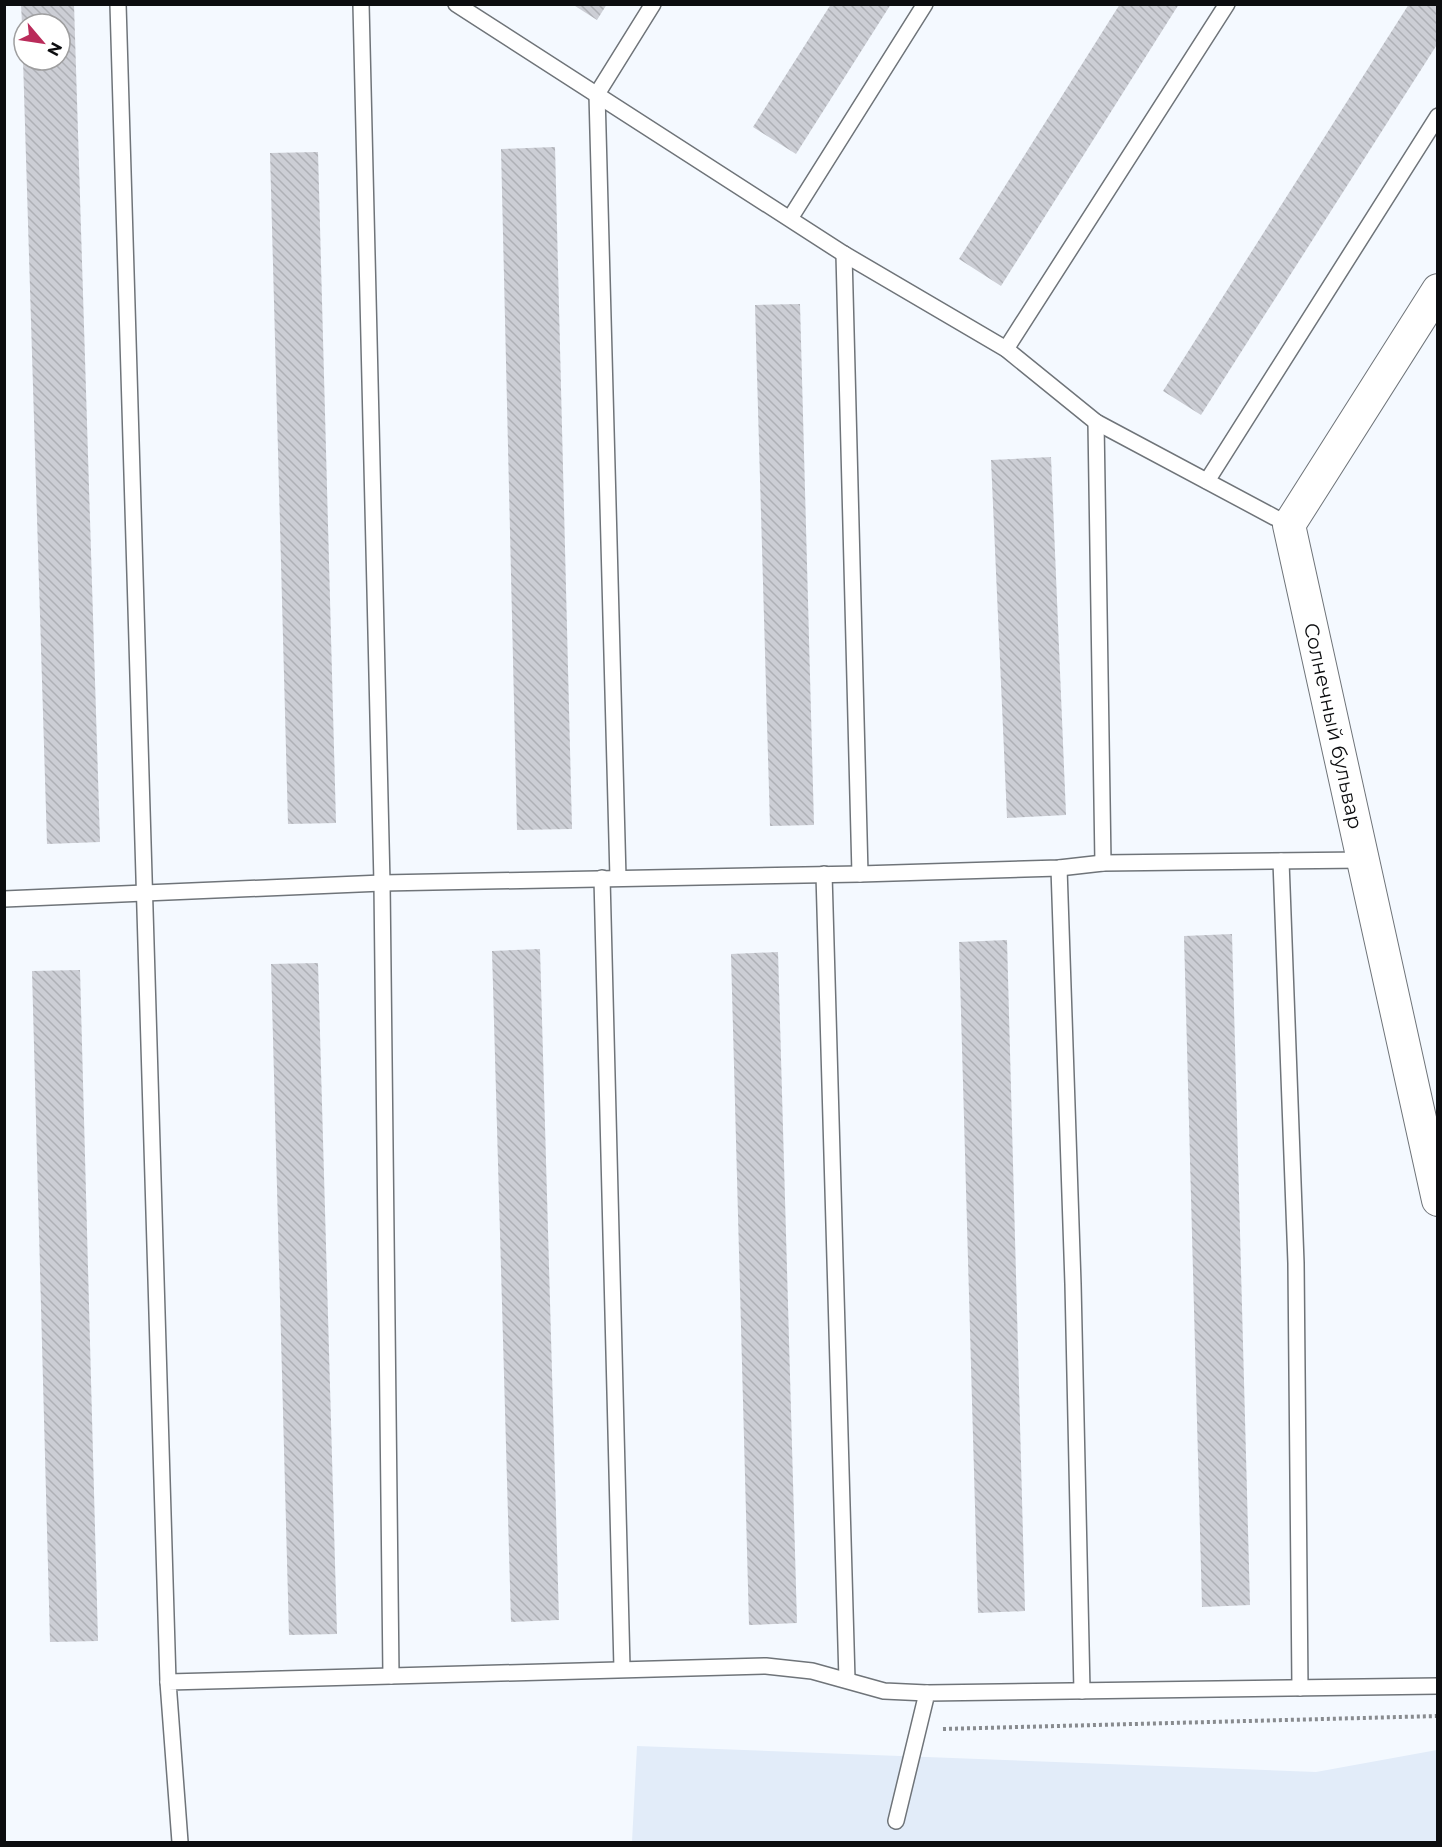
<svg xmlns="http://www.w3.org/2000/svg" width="1442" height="1847" font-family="Montserrat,sans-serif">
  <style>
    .built { fill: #e2ecf9 }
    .building { fill: url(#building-back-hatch) }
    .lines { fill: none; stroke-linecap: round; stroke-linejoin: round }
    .lane-casing { stroke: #6f7479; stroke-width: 18 }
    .street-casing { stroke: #6f7479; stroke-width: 34 }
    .path { stroke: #888b8f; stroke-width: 4; stroke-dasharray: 3 3; stroke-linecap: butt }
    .lane { stroke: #fff; stroke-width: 15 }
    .street { stroke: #fff; stroke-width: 32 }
    .labels { text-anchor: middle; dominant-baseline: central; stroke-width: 6; stroke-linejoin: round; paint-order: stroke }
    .street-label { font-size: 20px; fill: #0c0d0f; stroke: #fff }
  </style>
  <defs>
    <pattern id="building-back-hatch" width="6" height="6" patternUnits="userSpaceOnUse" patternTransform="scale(1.5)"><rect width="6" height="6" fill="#ccced5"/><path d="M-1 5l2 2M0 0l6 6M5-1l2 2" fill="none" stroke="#aeb0b6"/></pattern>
  </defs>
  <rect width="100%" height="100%" fill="#f4f9ff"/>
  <polygon class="built" points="637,1746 1316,1772 1437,1750 1437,1842 632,1842"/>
  <g class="building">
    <polygon points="21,4 74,4 100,842 47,844 23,60 60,60 60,24 22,24"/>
    <polygon points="572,4 607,4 597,20"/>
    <polygon points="831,4 891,4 796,154 753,127"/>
    <polygon points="1120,4 1179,4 1001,286 959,259"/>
    <polygon points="1409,4 1438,4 1438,43 1201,415 1163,391"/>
    <polygon points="555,147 572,829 517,830 501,149"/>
    <polygon points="318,152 336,823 288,824 270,153"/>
    <polygon points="800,304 814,825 770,826 755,305"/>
    <polygon points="1051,457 1066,815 1007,818 991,460"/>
    <polygon points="1232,934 1250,1605 1202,1607 1184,936"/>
    <polygon points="1007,940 1025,1611 978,1613 959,942"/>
    <polygon points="540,949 559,1620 511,1622 492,951"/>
    <polygon points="778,952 797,1623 749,1625 731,954"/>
    <polygon points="318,963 337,1634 289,1635 271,964"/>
    <polygon points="80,970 98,1641 50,1642 32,971"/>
  </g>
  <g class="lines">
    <defs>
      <g id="lane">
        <polyline points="118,4 168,1682"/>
        <polyline points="361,4 382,883 391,1676"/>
        <polyline points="456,4 844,254 1006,349 1096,422 1289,525"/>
        <polyline points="791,217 925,4"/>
        <polyline points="844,254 860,874"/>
        <polyline points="1006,349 1227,4"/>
        <polyline points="1096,422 1103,863"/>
        <polyline points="1207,481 1438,116"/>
        <polyline points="1281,861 1296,1263 1300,1688"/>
        <polyline points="1059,868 1073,1284 1082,1691"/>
        <polyline points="824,874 847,1680"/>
        <polyline points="602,878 622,1668"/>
        <polyline points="618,878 597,94 653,4"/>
        <polyline points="4,899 382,883 860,874 1059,868 1103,863 1364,860"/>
        <polyline points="896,1821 927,1693 1438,1686"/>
        <polyline points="180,1842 168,1682 766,1666 812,1671 884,1691 927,1693"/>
      </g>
      <g id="street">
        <path id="s1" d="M1438 290 1289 525 1438 1200"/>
      </g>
    </defs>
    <use href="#lane" class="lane-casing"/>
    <use href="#street" class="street-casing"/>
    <polyline class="path" points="943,1729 1438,1716"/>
    <use href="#lane" class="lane"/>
    <use href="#street" class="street"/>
  </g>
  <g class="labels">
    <g class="street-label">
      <text stroke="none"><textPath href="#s1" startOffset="484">Солнечный бульвар</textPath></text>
    </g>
  </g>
  <rect width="1442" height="1847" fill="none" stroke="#0c0d0f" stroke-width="12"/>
  <g transform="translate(42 42) rotate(119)"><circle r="28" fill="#ffffff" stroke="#9e9e9f" stroke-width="1.5"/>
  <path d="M0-4.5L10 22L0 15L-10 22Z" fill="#ba2b5a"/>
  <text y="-9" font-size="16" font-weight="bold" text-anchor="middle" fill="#0c0d0f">N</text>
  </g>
</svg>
